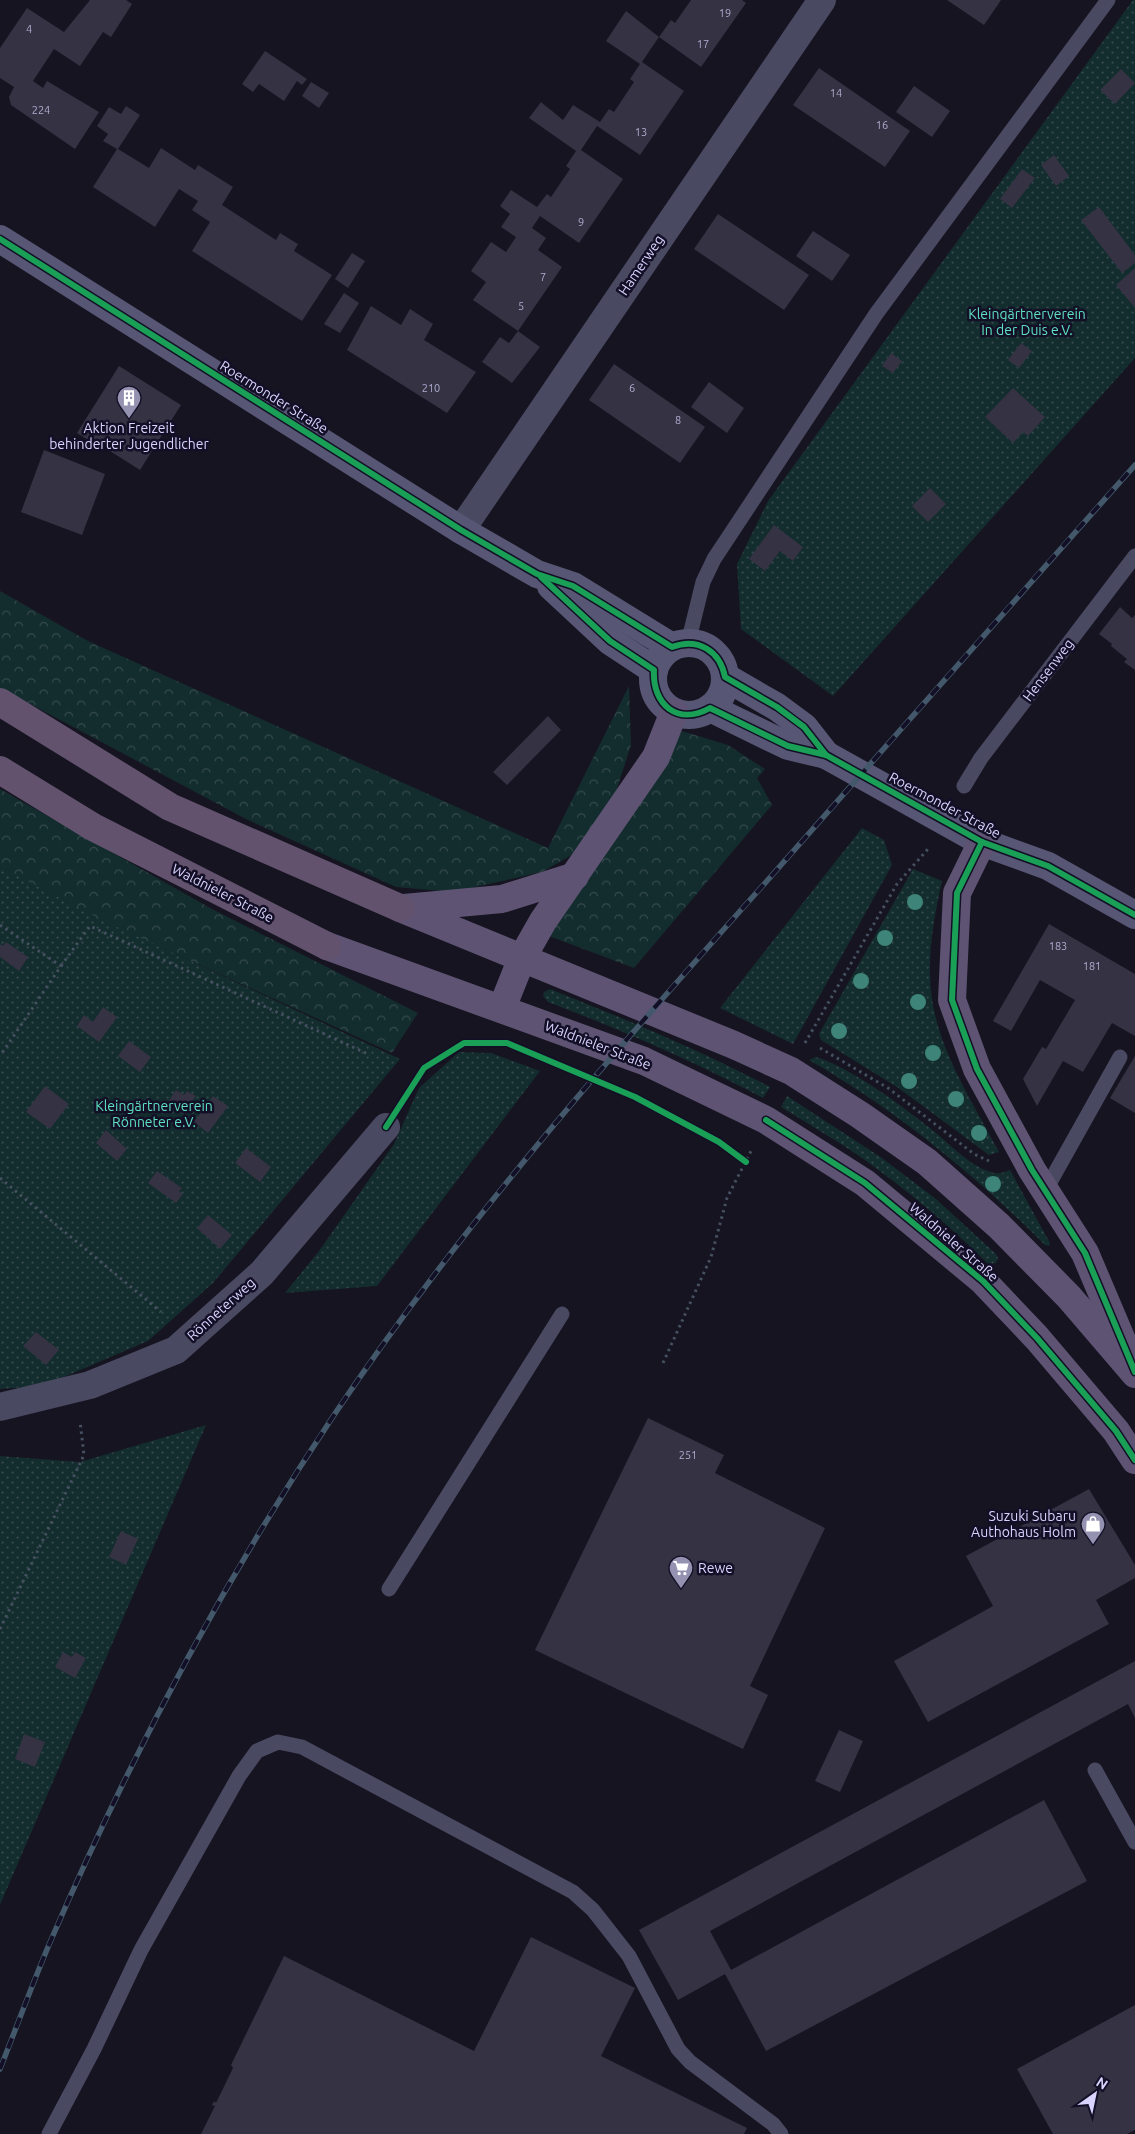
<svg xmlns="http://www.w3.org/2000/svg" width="1135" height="2134" font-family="Ubuntu,sans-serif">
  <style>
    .grass { fill: url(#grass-dots) }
    .forest { fill: url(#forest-crowns) }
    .building { fill: #343243 }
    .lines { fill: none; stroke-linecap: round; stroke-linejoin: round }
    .path { stroke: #44505f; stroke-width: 3; stroke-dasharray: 2.5 4; stroke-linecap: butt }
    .service { stroke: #4a4962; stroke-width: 15 }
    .minor { stroke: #4a4962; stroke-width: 28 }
    .secondary { stroke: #575674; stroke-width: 28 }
    .primary { stroke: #5e5373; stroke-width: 28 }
    .trunk { stroke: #62526e; stroke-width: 28 }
    .rail-casing { stroke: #43596b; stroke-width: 5.5 }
    .rail { stroke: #130f26; stroke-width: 4; stroke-dasharray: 11; stroke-linecap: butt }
    .cycleway-casing { stroke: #130f26; stroke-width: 9 }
    .cycleway { stroke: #1a9f57; stroke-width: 6 }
    .tree { fill: #3e8478 }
    .labels { text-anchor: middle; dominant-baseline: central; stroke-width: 5; stroke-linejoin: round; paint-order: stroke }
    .number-label { font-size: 11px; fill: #b0acd0 }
    .street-label { font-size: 14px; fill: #d9d4ff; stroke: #130f26 }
    .park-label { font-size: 14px; fill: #5fe0c0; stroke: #130f26 }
    .poi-label { font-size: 14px; fill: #d9d4ff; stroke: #130f26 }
  </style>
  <defs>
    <pattern id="grass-dots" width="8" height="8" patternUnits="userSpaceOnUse" patternTransform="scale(1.25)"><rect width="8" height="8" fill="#132c2d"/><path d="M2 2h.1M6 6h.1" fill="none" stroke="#354a4c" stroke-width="1.8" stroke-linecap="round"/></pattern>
    <pattern id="forest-crowns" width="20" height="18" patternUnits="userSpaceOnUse" patternTransform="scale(1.25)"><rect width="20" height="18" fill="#132c2d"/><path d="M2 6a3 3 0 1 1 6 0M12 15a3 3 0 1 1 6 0" fill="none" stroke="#354a4c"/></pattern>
  </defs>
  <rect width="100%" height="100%" fill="#161421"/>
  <g class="grass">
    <polygon points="1133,0 1135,0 1135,358 833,696 741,629 737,564 768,501"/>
    <polygon points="862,828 884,840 892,865 793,1044 720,1008"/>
    <polygon points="0,865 176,954 400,1059 213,1283 148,1341 43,1386 0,1389"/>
    <path d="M913 869 942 881C935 913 929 944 930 976 931 1040 970 1097 999 1152L989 1155 897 1087 821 1040 819 1034Z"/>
    <path d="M550 989C625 1019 698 1049 770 1087L763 1098C693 1061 622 1030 548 1002L543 996 544 992Z"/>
    <polygon points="459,1052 491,1053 540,1071 377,1286 285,1293 319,1251 394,1144 419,1088"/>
    <path d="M816 1057C850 1067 907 1109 936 1133 952 1146 968 1164 988 1171 996 1175 1003 1173 1010 1170L1050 1243 1049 1246 1045 1245C974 1174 896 1110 809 1060Z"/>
    <path d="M787 1096 882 1158 936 1199 996 1254 998 1258 996 1263 988 1264C949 1225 907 1190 862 1158 836 1140 808 1124 781 1107Z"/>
    <polygon points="206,1425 0,1905 0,1456 80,1462"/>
  </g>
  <g class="forest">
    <polygon points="0,591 88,641 548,848 629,686 631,745 614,798 577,852 542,872 453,892 396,887 246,819 0,688"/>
    <polygon points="682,731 728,745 765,769 757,778 772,805 634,968 549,936"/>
    <polygon points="0,789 212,909 418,1013 392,1053 106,922 0,867"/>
  </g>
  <g class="building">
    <polygon points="90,0 126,0 132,4 111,37 103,32 80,66 54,49 33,81 43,88 47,81 99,112 75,149 11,105 9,97 14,87 0,78 0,48 27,8 64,32"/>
    <polygon points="691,0 742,0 746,3 701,67 659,37 650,50 642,62 684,91 640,155 597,126 581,150 623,179 579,243 540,216 532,228 546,238 538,250 562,267 518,331 540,347 512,383 482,362 500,337 509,343 518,331 473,300 486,282 471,271 491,242 506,252 516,237 501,227 510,214 500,206 511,190 537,207 547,194 551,197 570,169 566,166 576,151 529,118 541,102 563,120 573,105 600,122 609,109 614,112 634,82 630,79 640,64 606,41 626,11 659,37 671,20 675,23"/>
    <polygon points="947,0 1001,0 984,25"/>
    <polygon points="265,51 307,79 302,85 297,81 284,101 259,84 253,92 242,84"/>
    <polygon points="819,68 910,131 885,167 793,105"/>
    <polygon points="1121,69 1135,83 1115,104 1100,90"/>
    <polygon points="311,82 329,93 319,108 302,96"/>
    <polygon points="914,86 950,111 932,137 896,112"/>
    <polygon points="126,106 140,115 118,149 149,168 161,148 195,170 198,165 233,187 222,205 276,240 280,233 298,244 294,251 332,275 302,321 192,251 210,222 192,210 198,201 179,189 155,227 93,187 117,149 103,141 108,134 97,126 109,107 121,114"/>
    <polygon points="1054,155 1069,176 1056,186 1041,165"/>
    <polygon points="1022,169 1035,178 1012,208 1000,199"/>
    <polygon points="1099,207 1135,255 1135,263 1122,273 1081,220"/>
    <polygon points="718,214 809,275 784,310 694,249"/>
    <polygon points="813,231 850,255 832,281 796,256"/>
    <polygon points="352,253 365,261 348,288 335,279"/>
    <polygon points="1135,268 1135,308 1116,285"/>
    <polygon points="344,293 359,303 340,333 324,324"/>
    <polygon points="371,306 401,325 410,309 433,324 424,340 476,372 447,413 347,350"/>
    <polygon points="1021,343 1032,351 1019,368 1008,360"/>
    <polygon points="891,353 902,361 893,373 882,366"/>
    <polygon points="614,364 705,427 680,463 589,400"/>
    <polygon points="119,366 181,405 140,470 94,441 93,443 77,433"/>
    <polygon points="709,382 744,408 727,433 691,407"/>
    <polygon points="1013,388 1045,417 1028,436 1023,432 1013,443 985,417"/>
    <polygon points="44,450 105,474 82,535 21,512"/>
    <polygon points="930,488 946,504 928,522 912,506"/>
    <polygon points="774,525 803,547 793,561 780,551 765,571 749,559"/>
    <polygon points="1120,607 1132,618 1135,615 1135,670 1124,662 1127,659 1111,646 1112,644 1099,634"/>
    <polygon points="548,716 561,730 507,785 493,772"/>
    <polygon points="1049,924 1135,974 1135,1036 1112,1023 1083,1072 1063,1061 1037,1106 1023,1079 1042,1047 1046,1049 1075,1000 1040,980 1011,1031 993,1021"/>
    <polygon points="6,942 28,957 19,971 0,957 0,944 3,946"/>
    <polygon points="103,1007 117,1017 99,1042 77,1026 84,1015 93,1022"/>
    <polygon points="129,1041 151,1057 140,1072 118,1056"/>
    <polygon points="1135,1056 1135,1113 1110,1098"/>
    <polygon points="45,1086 69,1104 50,1129 26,1112"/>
    <polygon points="176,1090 184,1095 187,1091 196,1096 183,1114 167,1103"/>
    <polygon points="213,1096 228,1106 208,1133 194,1122"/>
    <polygon points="106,1130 127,1149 117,1161 96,1143"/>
    <polygon points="246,1148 271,1167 260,1182 235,1163"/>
    <polygon points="157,1171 182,1188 179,1191 183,1194 176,1203 148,1183"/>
    <polygon points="208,1215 232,1235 220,1249 197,1228"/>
    <polygon points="36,1332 59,1350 46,1365 23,1346"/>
    <polygon points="648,1418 724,1455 715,1473 825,1528 750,1686 768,1695 743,1749 535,1650"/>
    <polygon points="1089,1489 1135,1565 1135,1578 1096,1600 1109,1624 928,1722 894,1661 993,1606 966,1556"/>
    <polygon points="121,1531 138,1539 126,1565 109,1557"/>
    <polygon points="63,1652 72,1657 75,1652 86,1658 75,1678 55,1667"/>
    <polygon points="1135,1661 1135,1718 1128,1704 710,1931 731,1970 1044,1800 1087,1881 766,2051 725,1974 678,2000 639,1930"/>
    <polygon points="839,1730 863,1741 840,1792 815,1781"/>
    <polygon points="24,1734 45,1742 35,1767 15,1759"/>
    <polygon points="531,1937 635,1988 601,2056 747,2128 744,2134 201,2134 215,2106 212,2105 214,2101 216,2103 233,2068 231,2065 284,1956 474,2051"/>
    <polygon points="1135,2005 1135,2130 1127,2134 1053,2134 1017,2069"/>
  </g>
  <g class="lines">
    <g class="path">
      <polyline points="0,925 61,966 0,1056"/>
      <polyline points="61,966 90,926 370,1055"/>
      <polyline points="805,1043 897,884 928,849"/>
      <polyline points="820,1048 888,1088 974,1154 989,1161"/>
      <path d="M606 1085C655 1105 703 1130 746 1162"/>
      <polyline points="404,1099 424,1068 464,1043 493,1043"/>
      <polyline points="0,1178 161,1312"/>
      <polyline points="663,1363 711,1257 727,1198 752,1149"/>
      <polyline points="0,1629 84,1455 80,1421"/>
    </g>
    <g class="service">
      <polyline points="688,643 703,582 714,559 876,314 1108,0"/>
      <polyline points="964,786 981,758 1135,556"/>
      <polyline points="1045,1191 1120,1057"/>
      <polyline points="389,1589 562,1314"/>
      <polyline points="1095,1770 1135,1842"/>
      <polyline points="49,2134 94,2049 141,1950 239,1776 257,1751 278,1742 302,1747 573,1892 593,1910 629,1956 678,2049 690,2062 773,2124 781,2134"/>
    </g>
    <g class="minor">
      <polyline points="461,530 822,0"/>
      <polyline points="0,1407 90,1385 176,1350 262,1273 386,1127"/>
    </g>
    <g class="secondary">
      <polyline points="0,239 461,530 537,574 573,586 672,647"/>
      <polyline points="551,586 610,641 654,670"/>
      <circle cx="689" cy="679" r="36"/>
      <polyline points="725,677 777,707 804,727 826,755"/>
      <polyline points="710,708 788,746 826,755 982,842 1048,866 1135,915"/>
    </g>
    <g class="primary">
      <polyline points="982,842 957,893 952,1000 977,1069 1032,1170 1085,1253 1127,1352"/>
      <polyline points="400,908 734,1045 791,1071 860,1115 927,1162 999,1226 1069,1297 1135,1374"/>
      <polyline points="404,908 502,899 575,876"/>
      <polyline points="327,946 644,1061 766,1120 865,1183 983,1281 1037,1338 1116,1431 1135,1460"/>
      <polyline points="502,1008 522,958 543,921 656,757 674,712"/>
    </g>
    <g class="trunk">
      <polyline points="0,702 170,807 400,908"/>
      <polyline points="0,770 93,827 327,946"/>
    </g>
    <defs>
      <path id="rail" d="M0 2069C17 2026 33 1982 51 1940 130 1757 224 1580 334 1415 462 1224 613 1053 766 882 889 743 1012 603 1135 465"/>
    </defs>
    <use href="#rail" class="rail-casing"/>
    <use href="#rail" class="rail"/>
    <defs>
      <g id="cycleway">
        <path d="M0 239 461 530 537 574 573 586 672 647C698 637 720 651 725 677L777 707 804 727 826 755"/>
        <path d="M541 577 610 641 654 670C652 705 678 726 710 708L788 746 826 755 982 842 1048 866 1135 915"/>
        <polyline points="982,842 957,893 952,1000 977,1069 1032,1170 1085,1253 1135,1372"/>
        <polyline points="766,1120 865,1183 983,1281 1037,1338 1116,1431 1135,1460"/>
        <polyline points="386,1127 424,1068 464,1043 507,1043 635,1097 719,1142 746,1162"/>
      </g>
    </defs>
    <use href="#cycleway" class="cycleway-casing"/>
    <use href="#cycleway" class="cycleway"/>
  </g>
  <g class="tree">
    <circle cx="915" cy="902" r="8"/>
    <circle cx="885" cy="938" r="8"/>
    <circle cx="861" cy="981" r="8"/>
    <circle cx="918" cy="1002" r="8"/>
    <circle cx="839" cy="1031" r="8"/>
    <circle cx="933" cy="1053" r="8"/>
    <circle cx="909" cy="1081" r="8"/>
    <circle cx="956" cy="1099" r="8"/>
    <circle cx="979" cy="1133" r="8"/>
    <circle cx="993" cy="1184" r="8"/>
  </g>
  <defs>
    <symbol id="building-pin" viewBox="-11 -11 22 30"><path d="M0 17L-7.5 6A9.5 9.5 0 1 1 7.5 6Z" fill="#9591b1" stroke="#130f26"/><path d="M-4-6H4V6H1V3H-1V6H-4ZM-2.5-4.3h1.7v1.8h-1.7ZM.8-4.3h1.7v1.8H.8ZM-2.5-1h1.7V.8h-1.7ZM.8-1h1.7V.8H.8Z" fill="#fff"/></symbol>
    <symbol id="shop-pin" viewBox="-11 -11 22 30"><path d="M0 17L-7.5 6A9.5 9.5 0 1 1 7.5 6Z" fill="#9591b1" stroke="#130f26"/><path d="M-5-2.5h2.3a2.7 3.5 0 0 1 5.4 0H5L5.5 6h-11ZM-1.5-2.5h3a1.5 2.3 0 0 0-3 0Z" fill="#fff"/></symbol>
    <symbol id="supermarket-pin" viewBox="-11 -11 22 30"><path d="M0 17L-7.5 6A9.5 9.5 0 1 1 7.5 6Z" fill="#9591b1" stroke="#130f26"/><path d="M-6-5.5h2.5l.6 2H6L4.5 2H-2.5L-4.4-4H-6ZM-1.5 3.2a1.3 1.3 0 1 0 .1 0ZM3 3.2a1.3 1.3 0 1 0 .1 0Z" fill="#fff"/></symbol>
  </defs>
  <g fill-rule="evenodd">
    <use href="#building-pin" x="115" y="384" width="28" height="38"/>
    <use href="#shop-pin" x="1079" y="1510" width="28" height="38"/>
    <use href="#supermarket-pin" x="667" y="1554" width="28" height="38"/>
  </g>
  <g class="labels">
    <g class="number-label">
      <text x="725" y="13">19</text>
      <text x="29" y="29">4</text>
      <text x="703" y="44">17</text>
      <text x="836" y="93">14</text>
      <text x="41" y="110">224</text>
      <text x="882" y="125">16</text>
      <text x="641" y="132">13</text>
      <text x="581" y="222">9</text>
      <text x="543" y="277">7</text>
      <text x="521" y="306">5</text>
      <text x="431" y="388">210</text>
      <text x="632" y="388">6</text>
      <text x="678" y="420">8</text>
      <text x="1058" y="946">183</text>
      <text x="1092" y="966">181</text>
      <text x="688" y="1455">251</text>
    </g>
    <g class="street-label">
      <text transform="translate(641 265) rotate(-56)">Hamerweg</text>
      <text transform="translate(274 397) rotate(32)">Roermonder Straße</text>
      <text transform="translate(1048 670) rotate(-53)">Hensenweg</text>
      <text transform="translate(945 805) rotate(28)">Roermonder Straße</text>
      <text transform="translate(223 893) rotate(27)">Waldnieler Straße</text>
      <text transform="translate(598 1045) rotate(21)">Waldnieler Straße</text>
      <text transform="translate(954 1242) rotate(41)">Waldnieler Straße</text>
      <text transform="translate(221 1309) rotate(-42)">Rönneterweg</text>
    </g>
    <g class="park-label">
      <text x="1027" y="314">Kleingärtnerverein<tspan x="1027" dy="16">In der Duis e.V.</tspan></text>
      <text x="154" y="1106">Kleingärtnerverein<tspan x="154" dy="16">Rönneter e.V.</tspan></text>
    </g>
    <g class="poi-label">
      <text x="129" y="428">Aktion Freizeit<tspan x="129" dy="16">behinderter Jugendlicher</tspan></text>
      <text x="1076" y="1516" text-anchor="end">Suzuki Subaru<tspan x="1076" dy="16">Authohaus Holm</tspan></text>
      <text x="698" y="1568" text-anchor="start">Rewe</text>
    </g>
  </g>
  <g transform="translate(1095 2094) rotate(33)" stroke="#130f26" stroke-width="4" paint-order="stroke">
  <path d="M0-4L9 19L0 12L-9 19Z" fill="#d9d4ff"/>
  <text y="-8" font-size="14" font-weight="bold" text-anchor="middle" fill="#d9d4ff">N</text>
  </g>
</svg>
